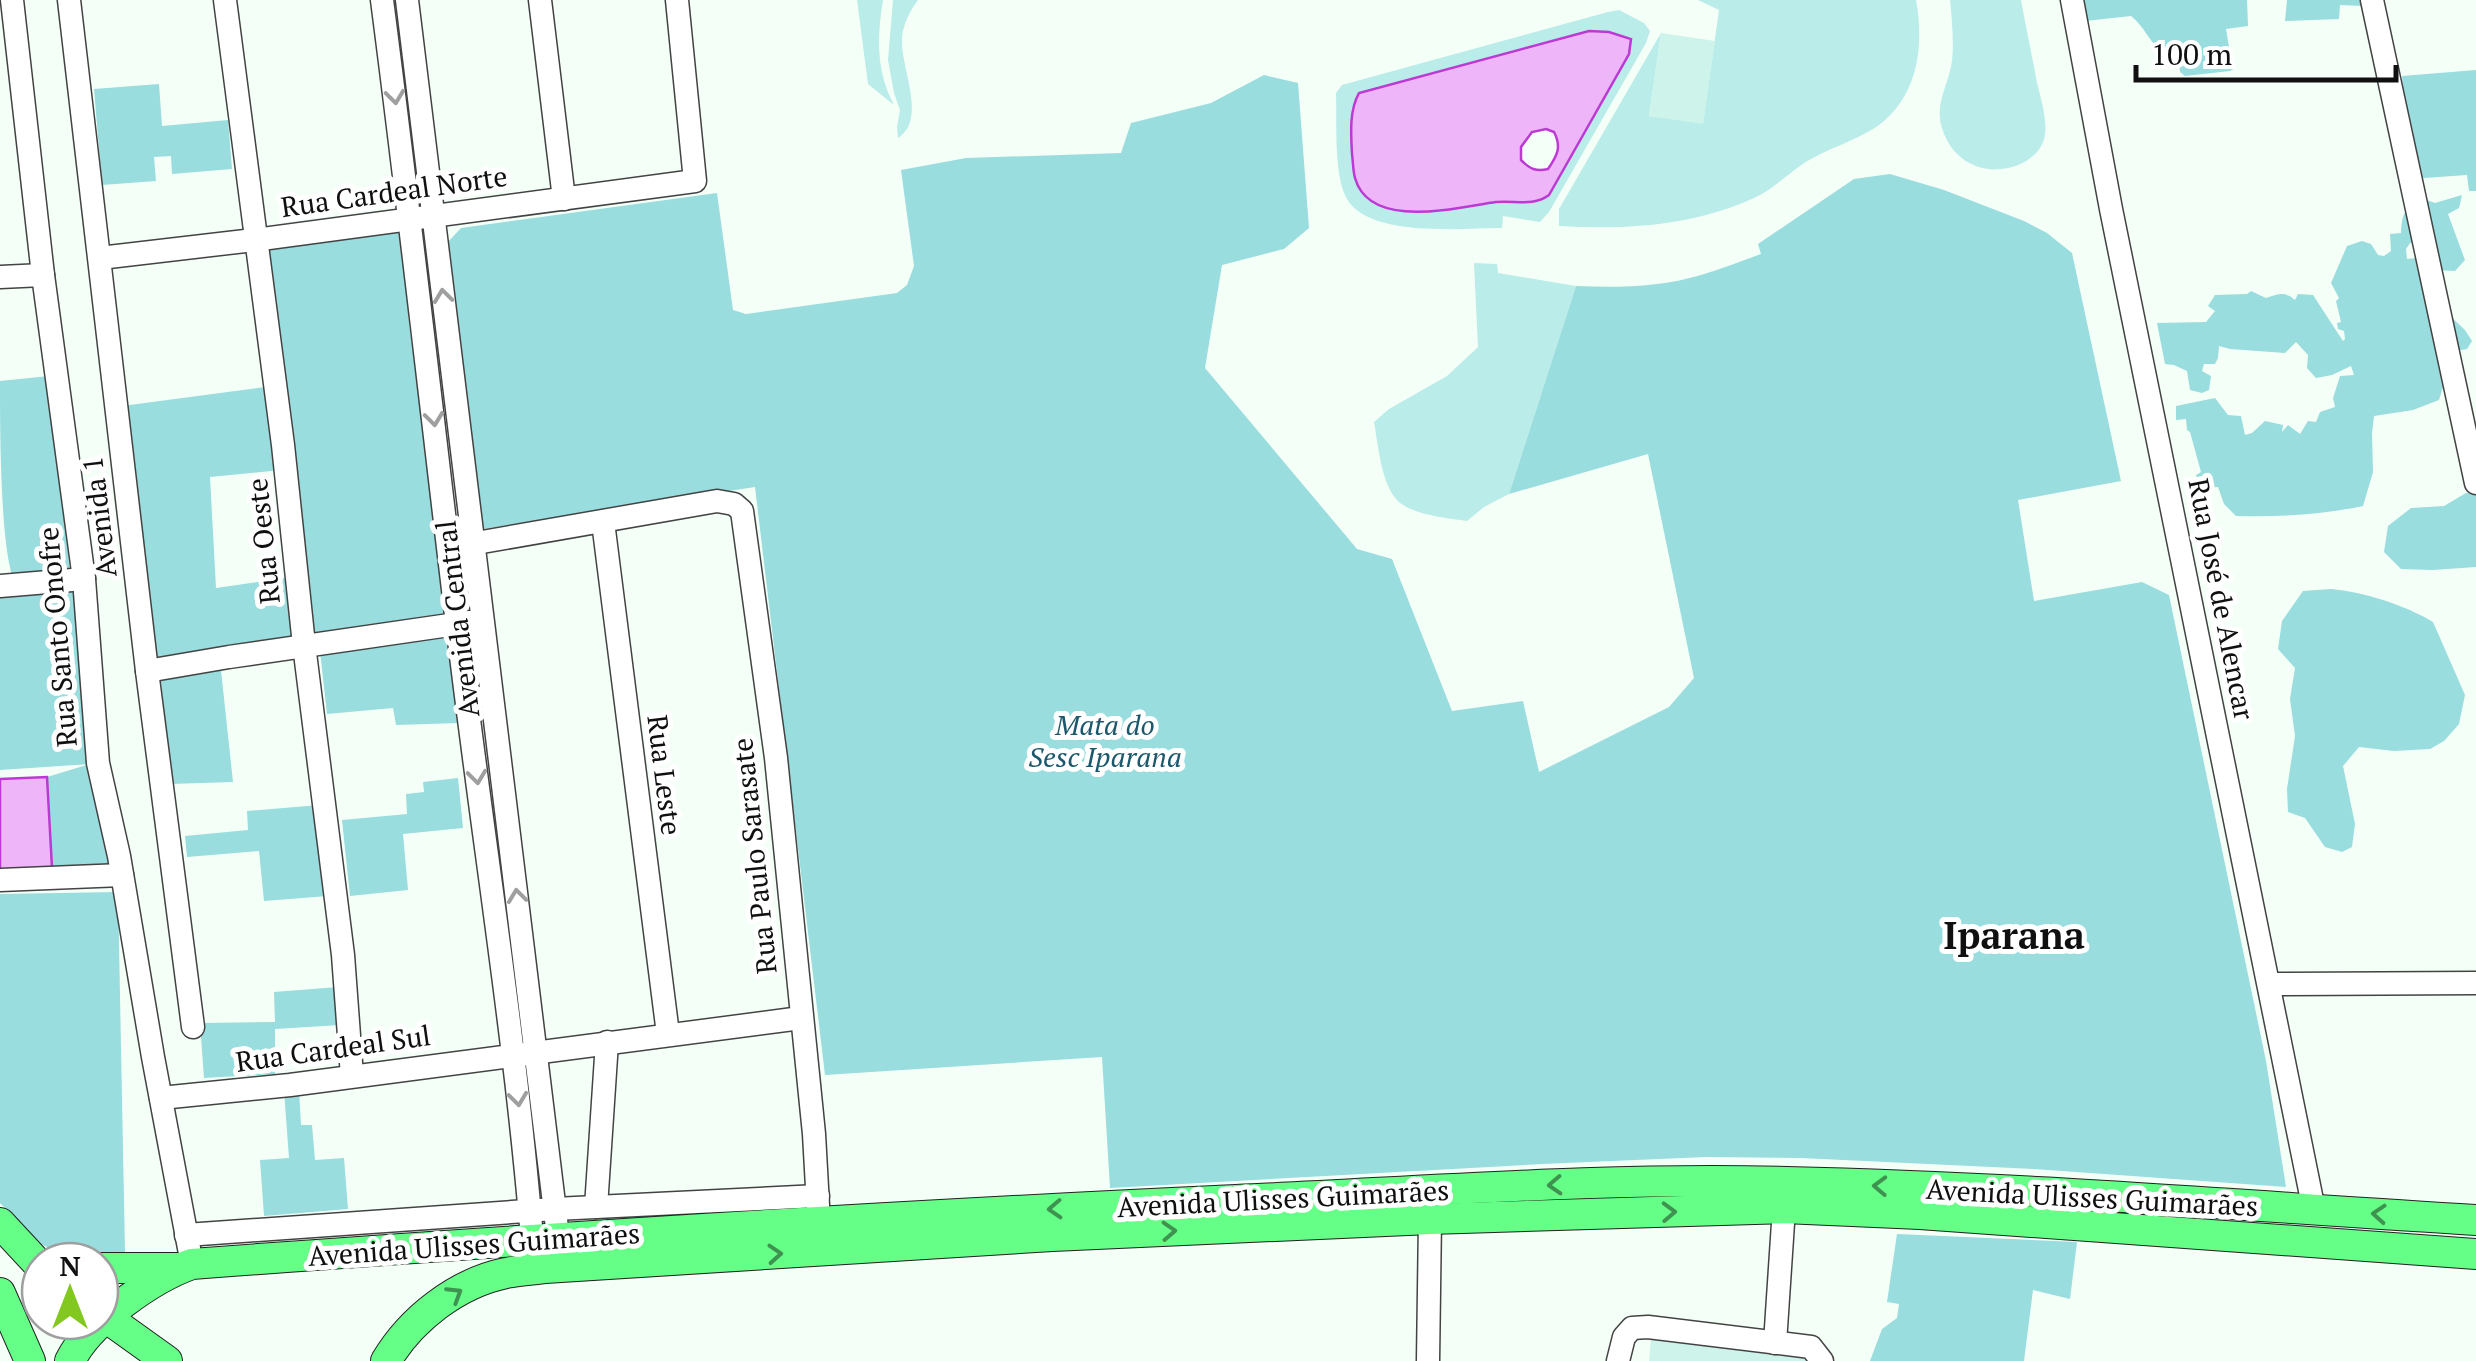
<svg xmlns="http://www.w3.org/2000/svg" width="2476" height="1361" font-family="'PT Serif',serif">
  <style>
    .green { fill: #baece9; fill-rule: evenodd }
    .forest { fill: #99ddde }
    .pitch { fill: #cdf3eb }
    .water { fill: #eeb6f9; stroke: #bd39d3; stroke-width: 2.5; fill-rule: evenodd }
    .lines { fill: none; stroke-linecap: round; stroke-linejoin: round }
    .minor-casing { stroke: #434343; stroke-width: 25 }
    .major-casing { stroke: #212121; stroke-width: 32 }
    .minor { stroke: #fff; stroke-width: 22 }
    .major { stroke: #65fe86; stroke-width: 30 }
    .oneway { stroke: #9f9f9f }
    .oneway2 { stroke: #3f9351 }
    .labels { text-anchor: middle; dominant-baseline: central; stroke-width: 10; stroke-linejoin: round; paint-order: stroke }
    .street-label { font-size: 28px; fill: #101010; stroke: #fff }
    .park-label { font-size: 28px; font-style: italic; fill: #1c586c; stroke: #fff }
    .district-label { font-size: 38px; font-weight: bold; fill: #101010; stroke: #fff }
  </style>
  <rect width="100%" height="100%" fill="#f4fff7"/>
  <g class="green">
    <path d="M857 0H883C877 37 876 71 894 105L868 84Z"/>
    <path d="M893 0H918C910 11 903 24 902 38 900 68 928 119 898 138L897 127 900 110 894 93 888 60Z"/>
    <path d="M1698 0H1916C1925 48 1917 101 1873 129 1853 141 1831 148 1811 159 1791 170 1776 188 1754 198 1692 226 1626 230 1559 226V209L1661 33 1649 116 1703 123 1719 10Z"/>
    <path d="M1950 0H2021C2026 28 2032 55 2037 83 2041 99 2047 118 2045 135 2040 164 2001 176 1976 166 1959 160 1947 145 1942 128 1934 104 1949 84 1952 61 1954 41 1952 20 1950 0Z"/>
    <path d="M1619 10 1644 23 1650 31 1646 43 1549 212 1540 222 1503 216 1502 228C1461 228 1361 239 1344 193 1334 165 1337 123 1336 93L1342 85 1608 12ZM1589 31 1631 40 1628 54 1549 195 1539 202 1500 201 1439 212 1392 210 1359 93Z"/>
    <path d="M1474 263 1497 264 1498 273 1576 286 1509 494 1484 507 1467 521C1447 518 1411 515 1397 500 1381 483 1378 444 1374 422L1389 409 1447 376 1478 347Z"/>
  </g>
  <g class="forest">
    <path d="M2081 0H2247L2248 26 2226 29 2231 59 2235 68 2230 71 2185 76 2180 72 2177 46 2162 51C2148 41 2145 27 2131 16L2085 21Z"/>
    <polygon points="2287,0 2363,0 2364,6 2340,5 2339,19 2285,21"/>
    <polygon points="2476,70 2476,191 2469,191 2467,175 2410,179 2402,76"/>
    <path d="M1264 75 1298 83 1309 228 1284 249 1222 265 1205 368 1357 549 1392 559 1452 711 1523 701 1539 772 1669 707 1694 678 1648 454 1509 494 1576 286C1618 288 1661 287 1701 275 1721 269 1741 261 1761 254L1758 244 1854 179 1890 174 1944 190 2024 221 2047 233 2072 253 2121 481 2018 500 2034 601 2142 582 2169 595 2266 1061 2286 1187 2034 1169 1801 1158 1706 1157 1542 1164 1110 1188 1102 1057 825 1075 755 487 476 530 447 243 461 228 717 193 733 310 746 314 897 293 907 285 914 266 901 170 966 158 1121 153 1131 123 1211 103Z"/>
    <polygon points="159,84 162,126 228,120 232,169 172,174 171,156 154,157 156,181 102,185 94,89"/>
    <path d="M2462 195 2459 208 2448 214 2465 260 2455 271 2435 270 2418 242 2410 243 2406 249 2407 259 2416 258 2448 314 2465 330 2472 341 2467 349 2442 353 2445 380 2439 400 2413 410 2374 416 2372 433 2373 472 2363 506C2320 515 2280 517 2236 516L2224 504 2218 487 2200 488 2196 475 2201 472 2190 432 2187 430 2186 419 2176 420V406L2215 398 2228 415 2241 416 2245 435 2252 433 2265 421 2283 425 2282 432 2288 425 2300 434 2308 421 2316 422 2320 412 2335 407 2333 398 2340 376 2354 375 2351 366 2332 375 2316 378 2307 368 2308 355 2296 342 2285 353 2230 349 2219 346 2218 358 2215 364H2204L2202 371 2211 376 2209 390 2202 393 2190 390 2187 371 2174 365 2165 364 2157 323 2206 322 2215 311 2208 306 2215 295 2247 294 2251 291 2266 298C2278 294 2285 291 2295 300L2298 294 2313 295 2343 341 2345 339 2344 331 2338 329 2337 323 2341 322 2336 301 2339 298 2331 283 2347 246 2362 241 2371 244 2378 255 2384 256 2391 251 2390 234 2401 233C2402 211 2405 209 2424 199L2435 203Z"/>
    <polygon points="402,227 409,323 447,618 310,634 278,343 277,300 268,292 270,243"/>
    <path d="M49 376 70 572 13 578C0 542 0 426 0 381Z"/>
    <polygon points="272,386 281,470 210,477 216,588 291,577 297,640 150,664 122,406"/>
    <polygon points="2466,493 2476,494 2476,567 2433,570 2401,569 2384,552 2388,526 2411,508 2444,506"/>
    <polygon points="84,579 117,879 52,868 47,777 90,764 0,770 0,585"/>
    <path d="M2331 589C2364 592 2405 605 2433 622L2465 695 2459 724 2444 741 2430 749 2394 751 2359 747 2343 766 2355 824 2352 847 2342 852 2325 847 2305 818 2288 812 2287 789 2295 736 2290 699 2295 668 2278 649 2282 621 2303 591Z"/>
    <polygon points="448,633 459,723 396,725 393,708 327,714 320,651"/>
    <polygon points="220,661 233,782 170,784 160,670"/>
    <polygon points="458,778 463,828 403,834 408,890 350,896 342,820 407,814 406,794 424,792 423,782"/>
    <polygon points="319,805 328,896 264,901 259,851 187,857 185,836 248,830 247,811"/>
    <polygon points="118,892 125,1253 60,1254 39,1243 0,1203 0,894"/>
    <polygon points="338,987 340,1025 275,1029 275,1074 204,1078 200,1023 275,1022 274,992"/>
    <polygon points="299,1090 301,1125 312,1125 315,1160 344,1158 348,1209 264,1216 260,1160 289,1158 284,1091"/>
    <polygon points="1897,1234 2077,1242 2070,1299 2033,1290 2024,1361 1870,1361 1882,1329 1897,1318 1899,1304 1887,1302"/>
  </g>
  <g class="pitch">
    <polygon points="1661,33 1715,41 1703,124 1649,116"/>
    <polygon points="1651,1338 1814,1355 1813,1361 1649,1361"/>
  </g>
  <g class="water">
    <path d="M1589 31 1609 32 1631 39 1629 54 1549 195C1533 207 1515 200 1496 202 1458 207 1370 231 1355 178 1353 171 1353 161 1352 154 1351 134 1349 111 1359 93ZM1546 129 1554 132C1562 147 1557 156 1548 169 1536 172 1530 169 1521 160V147L1532 132Z"/>
    <polygon points="47,777 52,868 0,871 0,779"/>
  </g>
  <g class="lines">
    <defs>
      <g id="minor">
        <polyline points="12,0 43,275 84,579 98,763 119,856 153,1057 192,1264"/>
        <polyline points="69,0 147,671 193,1027"/>
        <polyline points="225,0 283,445 304,645 343,955 352,1076"/>
        <path d="M382 0C409 207 432 415 457 623 481 828 515 1032 532 1238"/>
        <polyline points="407,0 558,1236"/>
        <polyline points="540,0 564,199"/>
        <polyline points="2072,0 2111,209 2314,1210"/>
        <polyline points="2372,0 2476,483"/>
        <polyline points="100,258 254,240 695,181 677,0"/>
        <polyline points="0,277 43,275"/>
        <polyline points="603,522 668,1034"/>
        <polyline points="459,546 717,501 734,504 742,511 776,758 814,1134 819,1223"/>
        <polyline points="0,586 84,579"/>
        <polyline points="147,671 229,657 470,622"/>
        <polyline points="0,880 122,875"/>
        <polyline points="2269,984 2476,983"/>
        <polyline points="161,1098 290,1085 801,1018"/>
        <polyline points="596,1207 607,1042"/>
        <polyline points="186,1235 555,1209 818,1196"/>
        <polyline points="1775,1343 1784,1208"/>
        <polyline points="1428,1361 1430,1219"/>
        <polyline points="1618,1361 1624,1337 1632,1328 1648,1327 1811,1347 1822,1361"/>
      </g>
      <g id="major">
        <polyline points="0,1223 40,1266"/>
        <polyline points="100,1268 178,1268"/>
        <polyline points="0,1293 30,1361"/>
        <polyline points="100,1313 167,1361"/>
        <path d="M70 1361C89 1322 152 1278 192 1264 540 1238 888 1216 1236 1200 1420 1192 1604 1177 1787 1182 2017 1187 2247 1206 2476 1220"/>
        <path d="M386 1361C411 1319 457 1283 506 1273 519 1270 532 1270 545 1268L1052 1236 1430 1219 1784 1208 1920 1214 2476 1254"/>
      </g>
    </defs>
    <use href="#minor" class="minor-casing"/>
    <use href="#major" class="major-casing"/>
    <use href="#minor" class="minor"/>
    <use href="#major" class="major"/>
  </g>
  <defs><path id="oneway-chevron" d="M-2-3.5L2.5 0L-2 3.5" fill="none" stroke-width="1.6" stroke-linecap="round" stroke-linejoin="round" transform="scale(2.5)"/></defs>
  <g class="oneway">
    <use href="#oneway-chevron" transform="translate(395 97) rotate(83)"/>
    <use href="#oneway-chevron" transform="translate(443 296) rotate(-97)"/>
    <use href="#oneway-chevron" transform="translate(434 419) rotate(83)"/>
    <use href="#oneway-chevron" transform="translate(477 777) rotate(83)"/>
    <use href="#oneway-chevron" transform="translate(517 896) rotate(-97)"/>
    <use href="#oneway-chevron" transform="translate(518 1099) rotate(83)"/>
  </g>
  <g class="oneway2">
    <use href="#oneway-chevron" transform="translate(1555 1185) rotate(177)"/>
    <use href="#oneway-chevron" transform="translate(1880 1186) rotate(-178)"/>
    <use href="#oneway-chevron" transform="translate(1055 1209) rotate(177)"/>
    <use href="#oneway-chevron" transform="translate(1669 1212) rotate(-2)"/>
    <use href="#oneway-chevron" transform="translate(2379 1214) rotate(-176)"/>
    <use href="#oneway-chevron" transform="translate(1169 1231) rotate(-3)"/>
    <use href="#oneway-chevron" transform="translate(775 1254) rotate(-4)"/>
    <use href="#oneway-chevron" transform="translate(455 1294) rotate(-32)"/>
  </g>
  <g class="labels">
    <g class="street-label">
      <text transform="translate(394 191) rotate(-8)">Rua Cardeal Norte</text>
      <text transform="translate(99 517) rotate(-97)">Avenida 1</text>
      <text transform="translate(263 541) rotate(-96)">Rua Oeste</text>
      <text transform="translate(2222 599) rotate(79)">Rua José de Alencar</text>
      <text transform="translate(457 619) rotate(-97)">Avenida Central</text>
      <text transform="translate(57 637) rotate(-95)">Rua Santo Onofre</text>
      <text transform="translate(665 775) rotate(83)">Rua Leste</text>
      <text transform="translate(754 856) rotate(-96)">Rua Paulo Sarasate</text>
      <text transform="translate(333 1048) rotate(-8)">Rua Cardeal Sul</text>
      <text transform="translate(2092 1197) rotate(3)">Avenida Ulisses Guimarães</text>
      <text transform="translate(1283 1198) rotate(-3)">Avenida Ulisses Guimarães</text>
      <text transform="translate(474 1244) rotate(-4)">Avenida Ulisses Guimarães</text>
    </g>
    <g class="park-label">
      <text x="1105" y="724">Mata do<tspan x="1105" dy="32">Sesc Iparana</tspan></text>
    </g>
    <g class="district-label">
      <text x="2014" y="935">Iparana</text>
    </g>
  </g>
  <g transform="translate(70 1291)"><circle r="48" fill="#ffffff" stroke="#9f9f9f" stroke-width="2.5"/>
  <path d="M0-8L18 38L0 25L-18 38Z" fill="#83c821"/>
  <text y="-15" font-size="28" font-weight="bold" text-anchor="middle" fill="#101010">N</text>
  </g>
  <path d="M2136 65v15h260v-15" fill="none" stroke="#101010" stroke-width="5"/>
  <text x="2151" y="65" font-size="30" fill="#101010" stroke="#ffffff" stroke-width="8" paint-order="stroke">100 m</text>
</svg>
